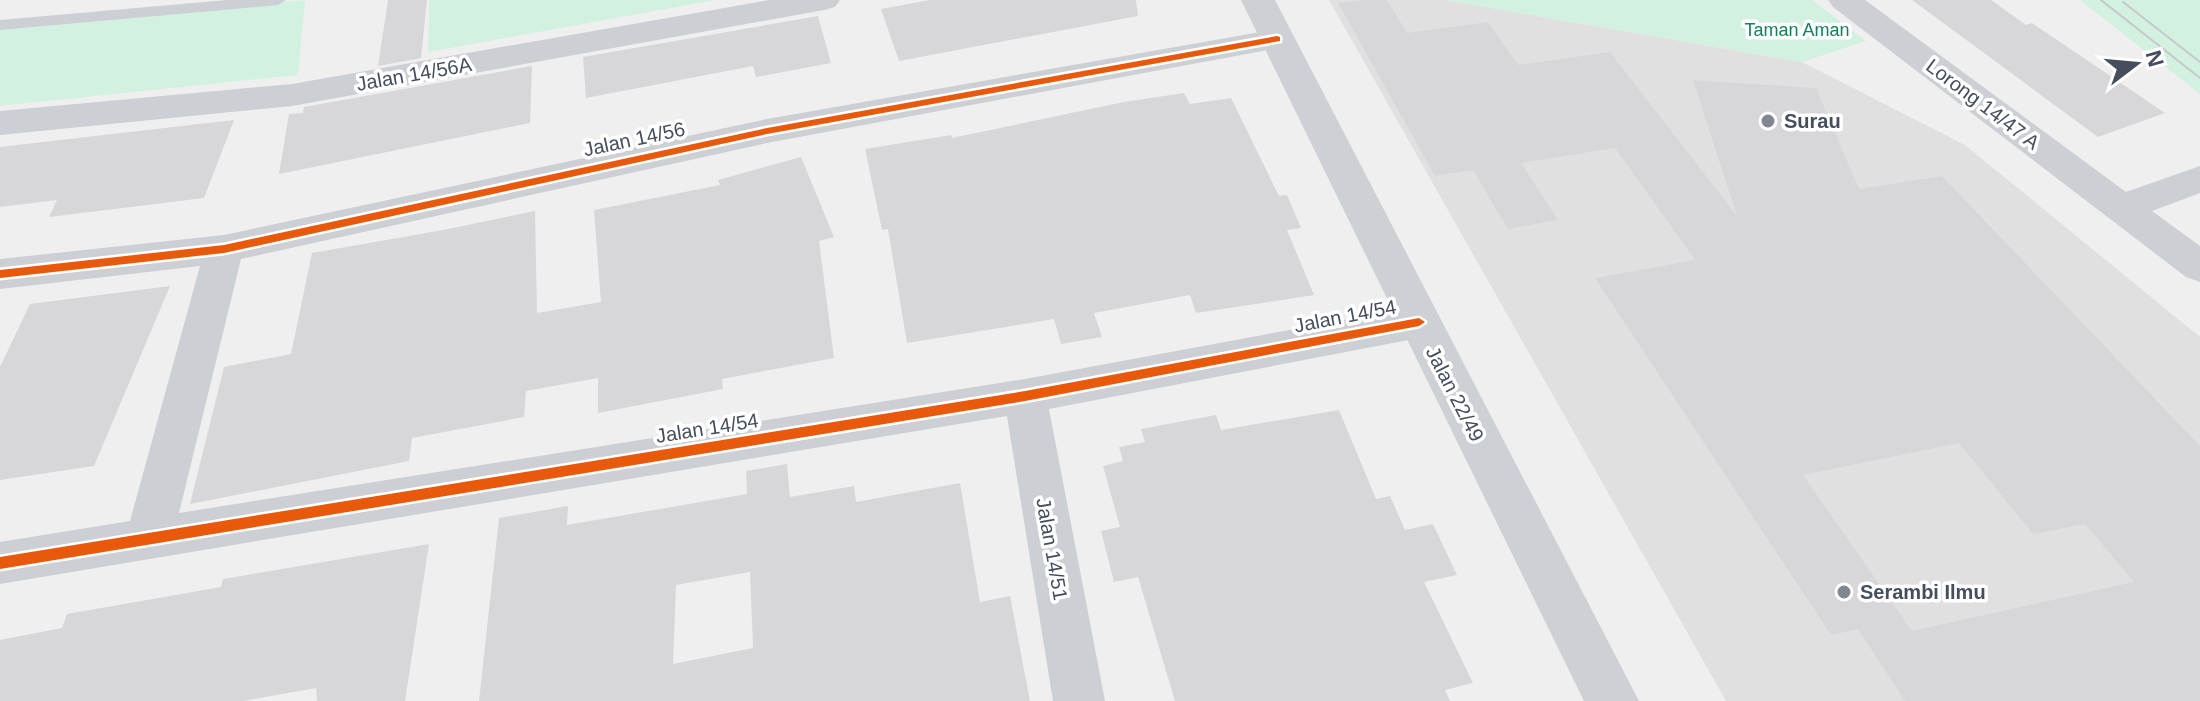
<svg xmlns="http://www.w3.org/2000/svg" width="2200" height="701" font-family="Helvetica,sans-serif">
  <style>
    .education { fill: #e1e0e1 }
    .green { fill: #d2f1e1 }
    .building { fill: #d7d7d9; fill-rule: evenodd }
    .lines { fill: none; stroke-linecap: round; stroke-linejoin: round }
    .lane { fill: #cccfd3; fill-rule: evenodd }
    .street { fill: #cccfd3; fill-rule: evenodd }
    .secondary { fill: #cdd0d4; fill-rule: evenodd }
    .tram { stroke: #c6c8ca; stroke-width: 2 }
    .cycleway-casing { stroke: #fff; stroke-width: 5 }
    .cycleway { fill: #e8590c; fill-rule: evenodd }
    .poi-dot { fill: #818690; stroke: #fff; stroke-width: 3 }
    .labels { text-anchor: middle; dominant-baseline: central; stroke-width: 7; stroke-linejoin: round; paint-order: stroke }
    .far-park-label { font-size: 18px; fill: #108358; stroke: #fff }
    .street-label { font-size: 20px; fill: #454e5d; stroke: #fff }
    .poi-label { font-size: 20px; font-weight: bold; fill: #454e5d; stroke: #fff; text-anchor: start }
  </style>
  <rect width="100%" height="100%" fill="#f0efef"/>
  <polygon class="education" points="1329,0 1446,0 1802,62 1965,145 2200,337 2200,701 1726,701"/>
  <g class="green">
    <polygon points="305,0 298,75 0,106 0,30"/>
    <polygon points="429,0 716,0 428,52"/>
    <polygon points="1446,0 1812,0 1866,41 1802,62"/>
    <polygon points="2080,0 2200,0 2200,94"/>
  </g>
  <g class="building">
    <polygon points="388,0 427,0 421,58 378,66"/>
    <polygon points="930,0 1136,0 1138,16 899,61 881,9"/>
    <path d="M1364 0H1387L1407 33 1488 22 1518 65 1610 52 1737 216 1693 80 1816 88 1859 189 1942 176 2200 446V701H1905L1858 629 1831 635 1595 278 1695 260 1615 148 1521 163 1558 220 1508 229 1473 170 1435 176 1338 3ZM1959 443 2033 534 2085 524 2134 582 1912 631 1803 475Z"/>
    <polygon points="1912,0 1991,0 2026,25 2032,23 2165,113 2098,137"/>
    <polygon points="818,16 831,63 756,77 753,66 586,98 583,57"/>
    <polygon points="532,66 530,123 279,174 289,114 303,113 304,107"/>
    <polygon points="1184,93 1190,104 1231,98 1279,196 1287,195 1301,228 1287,230 1314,295 1196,313 1190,295 1094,313 1102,337 1061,344 1054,319 907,343 888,229 882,230 865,149 951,135 952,138 1124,102"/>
    <polygon points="234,120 204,198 49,217 57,200 0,207 0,147"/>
    <polygon points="801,157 834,237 819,241 834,358 722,379 723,389 598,413 598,378 526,391 524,417 412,438 409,461 190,504 224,367 291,354 312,253 443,230 535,211 537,313 601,302 594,210 720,185 718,180"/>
    <polygon points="170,286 94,466 0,480 0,367 30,304"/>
    <polygon points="1339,410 1376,499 1390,496 1405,530 1433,524 1457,575 1424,582 1473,683 1445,690 1450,701 1175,701 1138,577 1114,582 1101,531 1120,527 1103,466 1123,461 1119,447 1145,442 1141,429 1216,415 1221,430"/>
    <path d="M787 464 790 497 854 486 856 502 960 483 980 602 1010 596 1030 701H479L499 518 568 506 567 525 747 494 746 471ZM750 572 753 648 673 664 676 585Z"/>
    <polygon points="429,544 405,701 317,701 316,688 243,701 0,701 0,640 62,628 67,614 221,587 223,579"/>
  </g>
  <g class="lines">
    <polygon class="lane" points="227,0 286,0 278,5 0,30 0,20"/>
    <g class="street">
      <polygon points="769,0 840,0 835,7 824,10 292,106 0,135 0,111 292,84"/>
      <polygon points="1828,0 1865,0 2126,192 2200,166 2200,193 2152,211 2200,246 2200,282 2186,277 1833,7"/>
      <polygon points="1277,29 1289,32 1294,39 1289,46 767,143 241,259 179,513 1025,379 1419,306 1434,311 1440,322 1434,333 1419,338 1049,409 1105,701 1053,701 1007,416 0,584 0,542 130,521 200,266 0,289 0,259 224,235 767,119"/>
    </g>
    <polygon class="secondary" points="1241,0 1275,0 1639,701 1584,701"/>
    <g class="tram">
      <polyline points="2101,0 2200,78"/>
      <polyline points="2123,2 2200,62"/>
    </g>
    <defs>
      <g id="cycleway">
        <polygon points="1277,36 1280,37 1280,41 767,134 224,253 0,278 0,270 224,245 767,128"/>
        <polygon points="1419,318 1425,322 1419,326 1025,401 0,569 0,557 1025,391"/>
      </g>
    </defs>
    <use href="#cycleway" class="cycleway-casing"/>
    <use href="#cycleway" class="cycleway"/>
  </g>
  <g class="poi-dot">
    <circle cx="1768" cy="121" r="8"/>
    <circle cx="1844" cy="592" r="8"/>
  </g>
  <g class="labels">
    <g class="far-park-label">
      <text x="1797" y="30">Taman Aman</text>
    </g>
    <g class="street-label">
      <text transform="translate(414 74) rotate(-10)">Jalan 14/56A</text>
      <text transform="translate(1983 104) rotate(37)">Lorong 14/47 A</text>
      <text transform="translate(634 139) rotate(-12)">Jalan 14/56</text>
      <text transform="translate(1345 316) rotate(-11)">Jalan 14/54</text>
      <text transform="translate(1455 394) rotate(63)">Jalan 22/49</text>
      <text transform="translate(707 428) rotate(-9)">Jalan 14/54</text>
      <text transform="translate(1052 549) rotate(80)">Jalan 14/51</text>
    </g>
    <g class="poi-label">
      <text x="1784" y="121">Surau</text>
      <text x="1860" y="592">Serambi Ilmu</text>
    </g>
  </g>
  <g transform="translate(2136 64) rotate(74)" stroke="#ffffff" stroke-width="6" paint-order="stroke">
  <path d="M0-6L14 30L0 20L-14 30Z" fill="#454e5d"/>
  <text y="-12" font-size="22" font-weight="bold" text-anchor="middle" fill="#454e5d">N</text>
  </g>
</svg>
